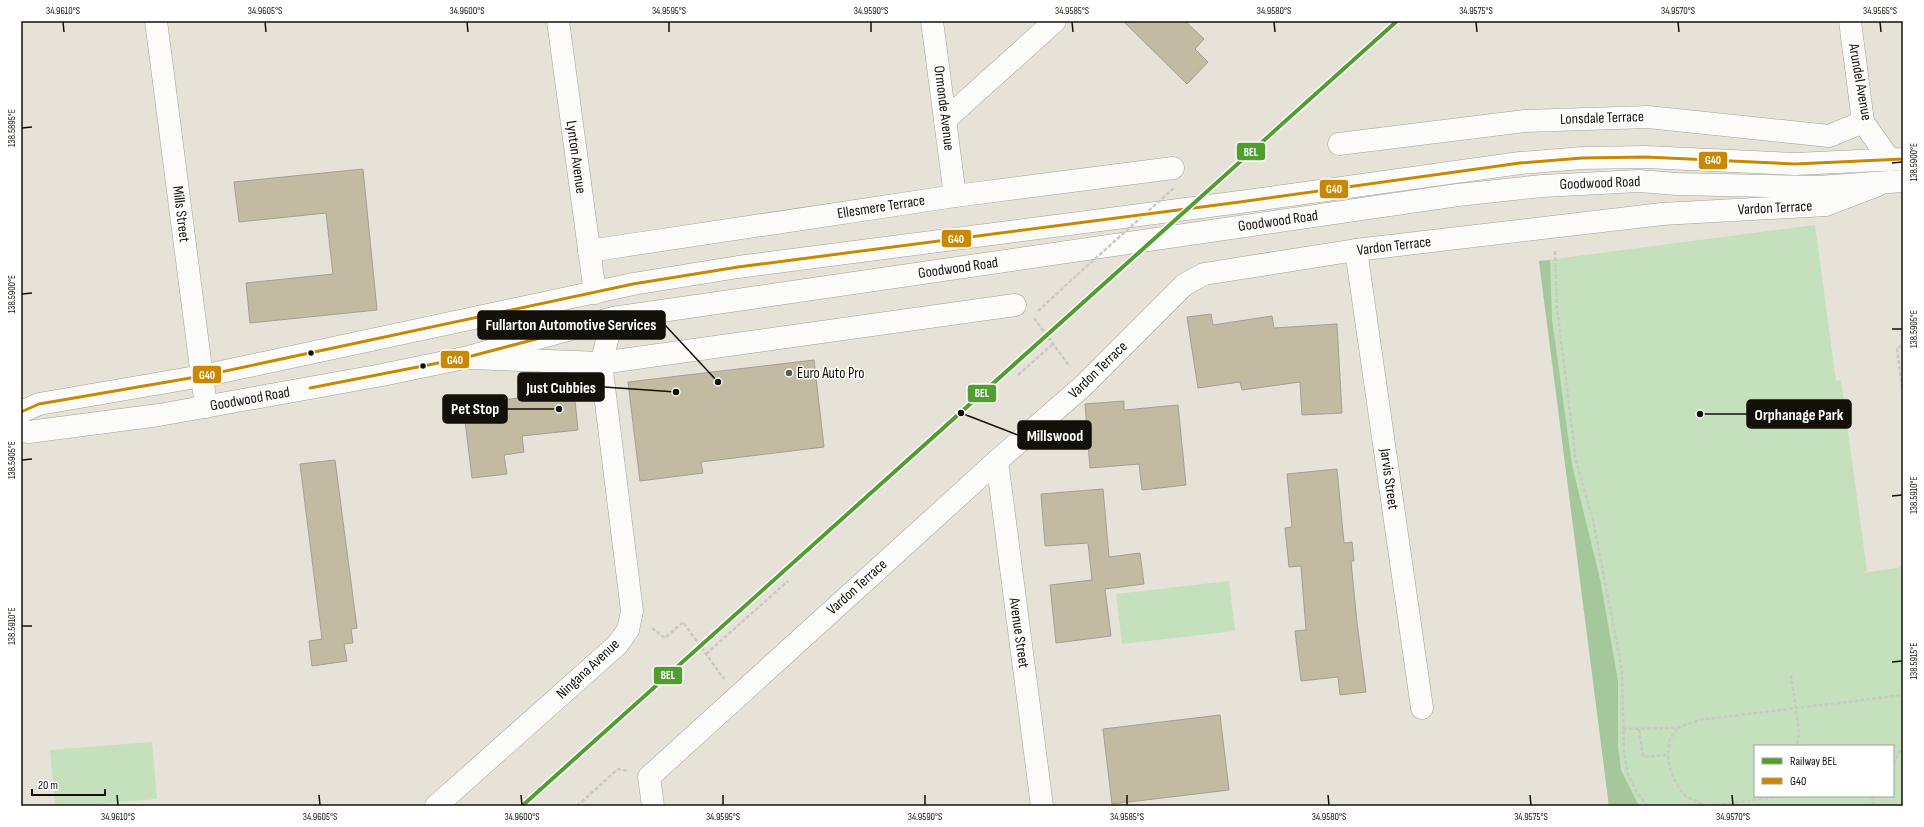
<svg xmlns="http://www.w3.org/2000/svg" width="1924" height="827" font-family="'Sofia Sans Condensed',sans-serif">
  <style>
    .green { fill: #c4e0bc; fill-rule: evenodd }
    .forest { fill: #a4c89c }
    .building { fill: #c3baa2; stroke: #a39f98 }
    .lines { fill: none; stroke-linecap: round; stroke-linejoin: round }
    .minor-casing { stroke: #a4a199; stroke-width: 23 }
    .secondary-casing { stroke: #a4a199; stroke-width: 23 }
    .path { stroke: #cbc9c6; stroke-width: 2.5; stroke-dasharray: 4 2; stroke-linecap: butt }
    .minor { stroke: #fbfbf9; stroke-width: 22 }
    .secondary { stroke: #fbfbf9; stroke-width: 22 }
    .path-bridge { stroke: #cbc9c6; stroke-width: 2.5; stroke-dasharray: 4 2; stroke-linecap: butt }
    .bus-1-casing { stroke: #fff; stroke-width: 6 }
    .bus-1 { stroke: #c98802; stroke-width: 3 }
    .rail-1-casing { stroke: #fff; stroke-width: 7 }
    .rail-1 { stroke: #509e2f; stroke-width: 4 }
    .ticks { fill: none; stroke: #13100a; stroke-width: 1.5 }
    .bus-dot { fill: #13100a; stroke: #fff; stroke-width: 1.5 }
    .poi-dot { fill: #5d5a52; stroke: #fff; stroke-width: 1.5 }
    .labels { text-anchor: middle; dominant-baseline: central; stroke-width: 3; stroke-linejoin: round; paint-order: stroke }
    .street-label { font-size: 15px; fill: #13100a; stroke: #fff }
    .poi-label { font-size: 15px; fill: #13100a; stroke: #fff; text-anchor: start }
    .leader { fill: none; stroke: #13100a; stroke-width: 1.5 }
    .callout-dot { fill: #13100a; stroke: #fff; stroke-width: 1.5 }
    .callout { fill: #13100a; stroke: #13100a; stroke-width: 1.5 }
    .callout-label { font-size: 16px; text-anchor: middle; font-weight: bold; fill: #fff }
    .line-badge { stroke: #fff; stroke-width: 1.5 }
    .badge-label { font-size: 11px; text-anchor: middle; font-weight: bold; fill: #fff }
    .neatline { fill: none; stroke: #13100a; stroke-width: 1.5 }
    .ticks-label { font-size: 10px; text-anchor: middle; fill: #13100a }
  </style>
  <rect width="100%" height="100%" fill="#e6e2d8"/>
  <g class="green">
    <path d="M1815 225 1836 381 1841 380 1867 571 1862 573 1903 567V806H1609L1539 261ZM1755 746H1893V796H1755Z"/>
    <polygon points="1229,581 1235,631 1122,644 1116,594"/>
    <polygon points="152,742 157,799 77,806 55,806 50,750"/>
  </g>
  <polygon class="forest" points="1550,260 1552,319 1572,465 1600,579 1618,681 1618,746 1621,770 1639,806 1609,806 1539,261"/>
  <g class="building">
    <polygon points="1123,21 1185,21 1204,39 1195,49 1208,62 1187,84"/>
    <polygon points="363,169 377,310 250,323 246,283 333,274 326,213 239,222 234,182"/>
    <polygon points="1211,314 1213,325 1272,316 1274,328 1337,324 1342,413 1302,415 1300,382 1242,390 1240,382 1198,388 1187,317"/>
    <polygon points="814,360 824,447 701,462 703,473 640,481 628,382"/>
    <polygon points="574,391 578,430 522,436 524,452 504,455 507,474 472,478 463,405"/>
    <polygon points="1124,401 1124,410 1178,405 1186,485 1142,490 1139,464 1090,468 1085,404"/>
    <polygon points="335,460 357,628 351,629 353,643 344,644 347,661 312,666 309,641 322,639 300,464"/>
    <polygon points="1337,469 1344,543 1352,542 1354,561 1351,561 1357,623 1366,692 1340,695 1338,677 1301,681 1295,631 1306,630 1301,566 1289,567 1285,528 1292,527 1287,474"/>
    <polygon points="1103,489 1109,557 1140,553 1144,584 1105,589 1111,636 1056,643 1050,585 1092,580 1088,543 1045,546 1041,494"/>
    <polygon points="1220,715 1229,790 1112,804 1103,729"/>
  </g>
  <g class="lines">
    <defs>
      <g id="minor">
        <polyline points="156,21 206,407"/>
        <polyline points="558,21 595,293"/>
        <polyline points="932,21 955,196"/>
        <polyline points="1850,21 1863,122 1890,160"/>
        <polyline points="945,120 1055,21"/>
        <polyline points="1339,144 1525,121 1648,117 1829,136 1863,122"/>
        <polyline points="1356,250 1422,708"/>
        <polyline points="589,251 955,196 1173,168"/>
        <polyline points="471,358 601,363 1015,305"/>
        <polyline points="997,461 1042,806"/>
        <polyline points="436,806 617,645 628,630 632,611 601,363 613,318"/>
        <polyline points="653,806 649,777 997,461 1083,386 1184,285 1204,274 1356,250 1662,214 1826,205 1878,185"/>
      </g>
      <g id="secondary">
        <polyline points="21,412 39,404 202,376 633,284 738,267 1240,202 1520,163 1582,158 1646,157 1795,164 1903,159"/>
        <polyline points="21,431 29,432 159,415 382,375 464,358 613,318 1458,195 1542,186 1639,181 1677,184 1818,187 1903,181"/>
      </g>
    </defs>
    <use href="#minor" class="minor-casing"/>
    <use href="#secondary" class="secondary-casing"/>
    <g class="path">
      <polyline points="1555,251 1557,308 1576,461 1593,520 1622,670 1624,753 1628,774 1636,791 1647,806"/>
      <polyline points="1038,311 1077,275"/>
      <polyline points="1034,318 1070,367"/>
      <polyline points="1018,375 1053,344"/>
      <polyline points="1902,388 1897,348 1903,345"/>
      <polyline points="652,628 665,638 683,622 724,679"/>
      <polyline points="706,654 788,581"/>
      <polyline points="1791,675 1799,732 1797,746"/>
      <polyline points="1677,728 1669,742 1668,760 1673,778 1685,796 1705,806"/>
      <polyline points="1623,729 1677,728 1699,720 1903,695"/>
      <polyline points="1639,729 1643,757 1668,755"/>
      <polyline points="1893,764 1903,745"/>
      <polyline points="1872,796 1873,806"/>
      <polyline points="577,806 618,769 628,771"/>
      <polyline points="1711,806 1783,796"/>
    </g>
    <use href="#minor" class="minor"/>
    <use href="#secondary" class="secondary"/>
    <polyline class="path-bridge" points="1077,275 1175,187"/>
    <defs>
      <g id="bus-1">
        <polyline points="310,388 464,358 540,338"/>
        <polyline points="21,412 39,404 202,376 633,284 738,267 1240,202 1520,163 1582,158 1646,157 1795,164 1903,159"/>
      </g>
    </defs>
    <use href="#bus-1" class="bus-1-casing"/>
    <use href="#bus-1" class="bus-1"/>
    <defs>
      <polyline id="rail-1" points="522,806 1397,21"/>
    </defs>
    <use href="#rail-1" class="rail-1-casing"/>
    <use href="#rail-1" class="rail-1"/>
  </g>
  <path class="ticks" d="M63 22 64 32M265 22 266 32M467 22 468 32M669 22V32M871 22V32M1072 22 1073 32M1274 22 1275 32M1476 22 1477 32M1678 22 1679 32M1880 22 1881 32M22 128 32 127M1892 163 1902 162M22 294 32 293M1892 329H1902M22 460 32 459M1892 496 1902 495M22 626H32M1892 662 1902 661M117 795 118 805M319 795 320 805M521 795 522 805M723 795V805M925 795V805M1127 795V805M1328 795 1329 805M1530 795 1531 805M1732 795 1733 805"/>
  <g class="bus-dot">
    <circle cx="311" cy="353" r="3.5"/>
    <circle cx="423" cy="366" r="3.5"/>
  </g>
  <circle class="poi-dot" cx="789" cy="373" r="4"/>
  <g class="labels">
    <g class="street-label">
      <text transform="translate(1860 82) rotate(80)">Arundel Avenue</text>
      <text transform="translate(944 108) rotate(83)">Ormonde Avenue</text>
      <text transform="translate(1602 118) rotate(-2)">Lonsdale Terrace</text>
      <text transform="translate(576 157) rotate(82)">Lynton Avenue</text>
      <text transform="translate(1600 183) rotate(-2)">Goodwood Road</text>
      <text transform="translate(881 207) rotate(-9)">Ellesmere Terrace</text>
      <text transform="translate(1775 208) rotate(-3)">Vardon Terrace</text>
      <text transform="translate(181 214) rotate(83)">Mills Street</text>
      <text transform="translate(1278 221) rotate(-8)">Goodwood Road</text>
      <text transform="translate(1394 246) rotate(-7)">Vardon Terrace</text>
      <text transform="translate(958 268) rotate(-8)">Goodwood Road</text>
      <text transform="translate(1098 370) rotate(-44)">Vardon Terrace</text>
      <text transform="translate(250 399) rotate(-10)">Goodwood Road</text>
      <text transform="translate(1389 479) rotate(82)">Jarvis Street</text>
      <text transform="translate(857 587) rotate(-42)">Vardon Terrace</text>
      <text transform="translate(1019 633) rotate(82)">Avenue Street</text>
      <text transform="translate(588 669) rotate(-43)">Ningana Avenue</text>
    </g>
    <g class="poi-label">
      <text x="797" y="373">Euro Auto Pro</text>
    </g>
  </g>
  <path class="leader" d="M718 382L665 325M676 392L604 387M559 409L507 409M1700 414L1747 414M961 413L1018 435"/>
  <g class="callout-dot">
    <circle cx="718" cy="382" r="4"/>
    <circle cx="676" cy="392" r="4"/>
    <circle cx="559" cy="409" r="4"/>
    <circle cx="1700" cy="414" r="4"/>
    <circle cx="961" cy="413" r="4"/>
  </g>
  <g class="callout">
    <rect x="478" y="311" width="187" height="28" rx="4"/>
    <rect x="518" y="373" width="86" height="28" rx="4"/>
    <rect x="443" y="395" width="64" height="28" rx="4"/>
    <rect x="1747" y="400" width="104" height="28" rx="4"/>
    <rect x="1018" y="421" width="73" height="28" rx="4"/>
  </g>
  <g class="callout-label">
    <text x="571" y="330">Fullarton Automotive Services</text>
    <text x="561" y="393">Just Cubbies</text>
    <text x="475" y="414">Pet Stop</text>
    <text x="1799" y="420">Orphanage Park</text>
    <text x="1055" y="441">Millswood</text>
  </g>
  <g class="line-badge">
    <rect x="1236" y="142" width="30" height="19" rx="4" fill="#509e2f"/>
    <rect x="1698" y="151" width="30" height="19" rx="4" fill="#c98802"/>
    <rect x="1319" y="179" width="30" height="20" rx="4" fill="#c98802"/>
    <rect x="941" y="229" width="31" height="19" rx="4" fill="#c98802"/>
    <rect x="440" y="350" width="30" height="19" rx="4" fill="#c98802"/>
    <rect x="192" y="365" width="30" height="19" rx="4" fill="#c98802"/>
    <rect x="967" y="384" width="30" height="19" rx="4" fill="#509e2f"/>
    <rect x="653" y="666" width="30" height="19" rx="4" fill="#509e2f"/>
  </g>
  <g class="badge-label">
    <text x="1251" y="156">BEL</text>
    <text x="1713" y="164">G40</text>
    <text x="1334" y="193">G40</text>
    <text x="956" y="243">G40</text>
    <text x="455" y="364">G40</text>
    <text x="207" y="379">G40</text>
    <text x="982" y="397">BEL</text>
    <text x="668" y="679">BEL</text>
  </g>
  <rect width="1924" height="827" fill="none" stroke="#ffffff" stroke-width="44"/>
  <rect x="1754" y="745" width="140" height="52" fill="#ffffff" stroke="#a19f9d"/>
  <rect x="1762" y="758" width="20" height="6" fill="#509e2f" stroke="#a19f9d"/>
  <text x="1790" y="765" font-size="12" fill="#13100a">Railway BEL</text>
  <rect x="1762" y="778" width="20" height="6" fill="#c98802" stroke="#a19f9d"/>
  <text x="1790" y="785" font-size="12" fill="#13100a">G40</text>
  <path d="M32 789v6h73v-6" fill="none" stroke="#13100a" stroke-width="2"/>
  <text x="38" y="789" font-size="12" fill="#13100a" stroke="#ffffff" stroke-width="3" paint-order="stroke">20 m</text>
  <rect x="22" y="22" width="1880" height="783" class="neatline"/>
  <g class="ticks-label">
    <text x="63" y="14">34.9610°S</text>
    <text x="265" y="14">34.9605°S</text>
    <text x="467" y="14">34.9600°S</text>
    <text x="669" y="14">34.9595°S</text>
    <text x="871" y="14">34.9590°S</text>
    <text x="1072" y="14">34.9585°S</text>
    <text x="1274" y="14">34.9580°S</text>
    <text x="1476" y="14">34.9575°S</text>
    <text x="1678" y="14">34.9570°S</text>
    <text x="1880" y="14">34.9565°S</text>
    <text transform="translate(11 128) rotate(-90)" y="4">138.5895°E</text>
    <text transform="translate(1913 162) rotate(-90)" y="4">138.5900°E</text>
    <text transform="translate(11 294) rotate(-90)" y="4">138.5900°E</text>
    <text transform="translate(1913 329) rotate(-90)" y="4">138.5905°E</text>
    <text transform="translate(11 460) rotate(-90)" y="4">138.5905°E</text>
    <text transform="translate(1913 495) rotate(-90)" y="4">138.5910°E</text>
    <text transform="translate(11 626) rotate(-90)" y="4">138.5910°E</text>
    <text transform="translate(1913 661) rotate(-90)" y="4">138.5915°E</text>
    <text x="118" y="820">34.9610°S</text>
    <text x="320" y="820">34.9605°S</text>
    <text x="522" y="820">34.9600°S</text>
    <text x="723" y="820">34.9595°S</text>
    <text x="925" y="820">34.9590°S</text>
    <text x="1127" y="820">34.9585°S</text>
    <text x="1329" y="820">34.9580°S</text>
    <text x="1531" y="820">34.9575°S</text>
    <text x="1733" y="820">34.9570°S</text>
  </g>
</svg>
